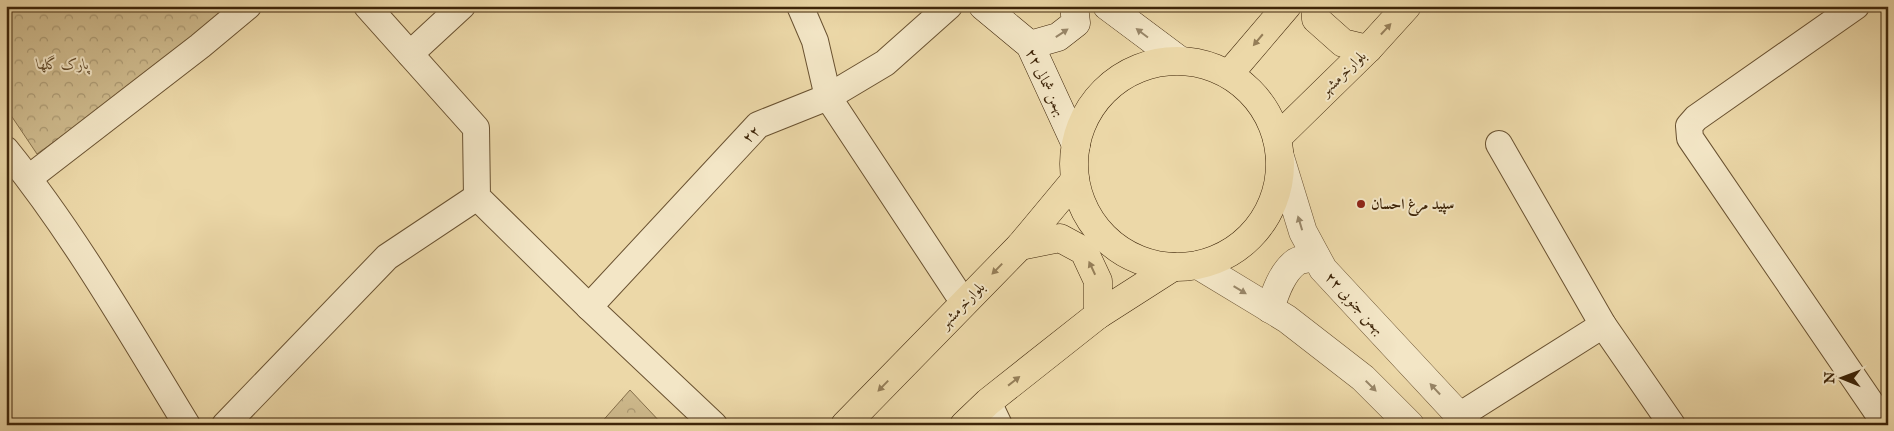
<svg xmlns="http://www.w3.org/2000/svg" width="1894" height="431" font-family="'IM FELL Great Primer',Amiri,serif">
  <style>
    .park { fill: url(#park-crowns); stroke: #86704b }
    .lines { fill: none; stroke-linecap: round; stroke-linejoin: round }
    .minor-casing { stroke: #6a5231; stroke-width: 28 }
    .tertiary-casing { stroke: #6a5231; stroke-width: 29 }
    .secondary-casing { stroke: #3e2509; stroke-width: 29 }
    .primary-casing { stroke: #3e2509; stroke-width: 29 }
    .minor { stroke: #f3e6c6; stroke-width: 26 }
    .tertiary { stroke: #f3e6c6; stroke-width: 28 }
    .secondary { stroke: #f3e6c6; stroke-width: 28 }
    .primary { stroke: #ecd8a8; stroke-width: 28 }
    .oneway { fill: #957e58 }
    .oneway2 { fill: #988668 }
    .poi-dot { fill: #8f2418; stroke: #f3e6c6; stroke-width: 2 }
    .labels { text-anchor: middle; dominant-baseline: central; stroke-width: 4; stroke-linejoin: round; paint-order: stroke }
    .park-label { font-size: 15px; font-style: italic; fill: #624a2a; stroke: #f3e6c6 }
    .street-label { font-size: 15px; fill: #3e2509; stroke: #f3e6c6 }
    .poi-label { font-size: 15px; font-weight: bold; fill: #3e2509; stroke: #f3e6c6; text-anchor: start }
  </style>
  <defs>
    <pattern id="park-crowns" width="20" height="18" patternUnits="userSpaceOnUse" patternTransform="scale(1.25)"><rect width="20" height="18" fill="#ceba8d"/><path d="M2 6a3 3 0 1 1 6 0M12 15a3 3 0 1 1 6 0" fill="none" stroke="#a99771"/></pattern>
  </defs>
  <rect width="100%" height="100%" fill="#ecd8a8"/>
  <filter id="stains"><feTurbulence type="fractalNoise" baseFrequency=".004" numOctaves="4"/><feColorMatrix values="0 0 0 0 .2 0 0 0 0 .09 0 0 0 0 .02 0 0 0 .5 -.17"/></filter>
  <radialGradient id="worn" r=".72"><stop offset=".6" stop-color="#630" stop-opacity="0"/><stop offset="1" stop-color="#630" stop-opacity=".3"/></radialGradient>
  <g class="park">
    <polygon points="6,6 242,6 37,154 6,108"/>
    <polygon points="630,390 663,425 599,425"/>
  </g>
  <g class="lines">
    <defs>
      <g id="minor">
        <polyline points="367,6 476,128 477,197 589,307 714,425"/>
        <polyline points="800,6 815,41 828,97 964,303"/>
        <polyline points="1856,6 1696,118 1689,126 1690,138 1886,425"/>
        <polyline points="410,54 462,6"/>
        <polyline points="1499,144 1603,325 1672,425"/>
        <path d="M6 150C75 235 130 332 187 425"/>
        <polyline points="29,178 200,46 248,6"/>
        <polyline points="589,307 758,125 828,97 885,63 949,6"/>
        <polyline points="988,402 999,425"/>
        <polyline points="1459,416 1603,325"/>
        <polyline points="225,425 387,257 477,197"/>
      </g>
      <g id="tertiary">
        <polyline points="1280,157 1303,232 1323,269 1468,425"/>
        <polyline points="1198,265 1287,319 1363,378 1410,425"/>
        <path d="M1270 309C1275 293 1282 272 1296 262 1301 259 1310 258 1316 257"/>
      </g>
      <g id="secondary">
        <polyline points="983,6 1030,45 1076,145"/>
        <polyline points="1107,6 1178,59"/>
        <polyline points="1030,45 1058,37 1076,23 1074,6"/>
      </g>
      <g id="primary">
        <polyline points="1315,6 1316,19 1343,43 1368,49"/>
        <circle cx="1177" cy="164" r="103"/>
        <polyline points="1229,74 1287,6"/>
        <polyline points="1277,138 1368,49 1407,6"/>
        <polyline points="1020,246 1060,238 1084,251 1098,281 1098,315"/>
        <polyline points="845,425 1020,246 1075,180"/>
        <polyline points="964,425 988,402 1098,315 1173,267"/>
      </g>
    </defs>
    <use href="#minor" class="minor-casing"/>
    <use href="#tertiary" class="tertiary-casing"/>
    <use href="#secondary" class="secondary-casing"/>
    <use href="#primary" class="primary-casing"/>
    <use href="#minor" class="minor"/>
    <use href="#tertiary" class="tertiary"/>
    <use href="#secondary" class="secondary"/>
    <use href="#primary" class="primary"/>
  </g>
  <defs><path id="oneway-solid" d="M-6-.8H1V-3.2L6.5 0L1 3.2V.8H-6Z" transform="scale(1.25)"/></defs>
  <g class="oneway">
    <use href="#oneway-solid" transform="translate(1386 29) rotate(-47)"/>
    <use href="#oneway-solid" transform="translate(1258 40) rotate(130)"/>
    <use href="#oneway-solid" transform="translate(1092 268) rotate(-115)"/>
    <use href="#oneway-solid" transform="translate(997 269) rotate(134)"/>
    <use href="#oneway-solid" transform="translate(1014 381) rotate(-38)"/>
    <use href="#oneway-solid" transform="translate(883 386) rotate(134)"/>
  </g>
  <g class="oneway2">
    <use href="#oneway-solid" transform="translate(1062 33) rotate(-34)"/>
    <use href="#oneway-solid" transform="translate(1142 33) rotate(-143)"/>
    <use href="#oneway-solid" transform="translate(1300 223) rotate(-107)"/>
    <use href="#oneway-solid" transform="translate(1240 290) rotate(31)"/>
    <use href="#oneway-solid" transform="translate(1371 386) rotate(45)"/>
    <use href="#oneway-solid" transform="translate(1435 389) rotate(-133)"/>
  </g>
  <circle class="poi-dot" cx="1361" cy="204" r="5"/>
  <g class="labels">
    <g class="park-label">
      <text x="63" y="64">پارک گلها</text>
    </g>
    <g class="street-label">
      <text transform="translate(1343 73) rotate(-44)">بلوارخرمشهر</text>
      <text transform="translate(1046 82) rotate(64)">۲۲ بهمن شمالی</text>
      <text transform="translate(751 134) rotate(-43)">۲۲</text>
      <text transform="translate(1355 303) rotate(47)">۲۲ بهمن جنوبی</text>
      <text transform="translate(962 305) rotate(-46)">بلوارخرمشهر</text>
    </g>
    <g class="poi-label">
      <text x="1371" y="204">سپید مرغ احسان</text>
    </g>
  </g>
  <rect width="1894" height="431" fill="none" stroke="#ecd8a8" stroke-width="25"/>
  <rect x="8" y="8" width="1879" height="416" fill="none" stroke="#3e2509" stroke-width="2.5"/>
  <rect x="12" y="12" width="1869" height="406" fill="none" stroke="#3e2509"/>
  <g transform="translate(1842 378) rotate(271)" stroke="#f3e6c6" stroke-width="4" paint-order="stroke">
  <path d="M0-4L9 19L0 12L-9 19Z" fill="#3e2509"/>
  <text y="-8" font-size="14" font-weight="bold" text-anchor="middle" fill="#3e2509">N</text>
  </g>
  <rect width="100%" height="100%" filter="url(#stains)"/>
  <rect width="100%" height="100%" fill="url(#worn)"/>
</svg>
